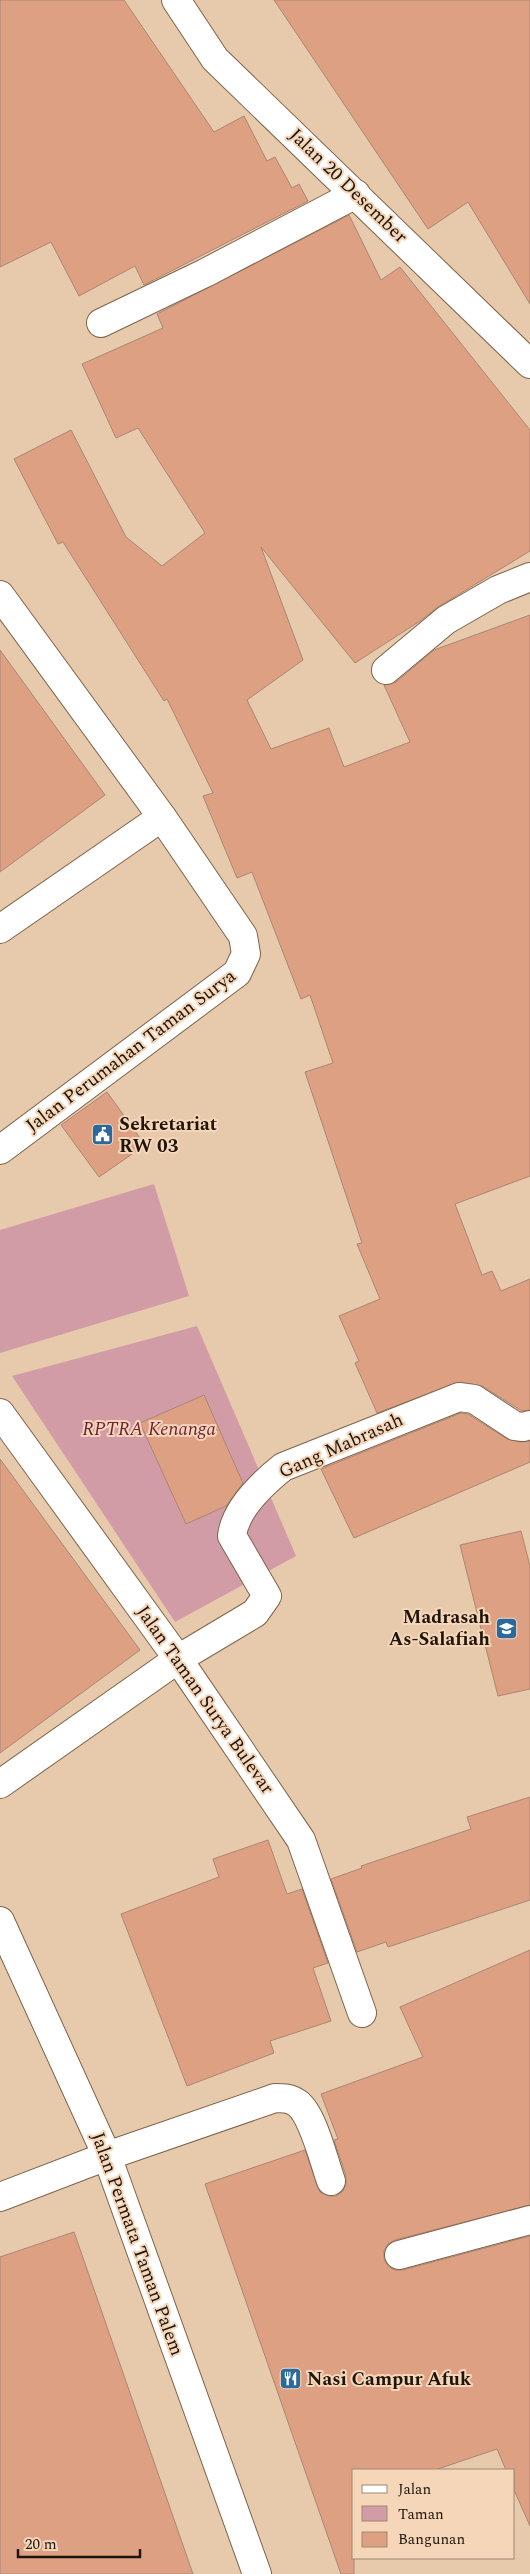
<svg xmlns="http://www.w3.org/2000/svg" width="530" height="2574" font-family="Spectral,serif">
  <style>
    .green { fill: #d29ca6 }
    .building { fill: #dea083; stroke: #aa8674 }
    .lines { fill: none; stroke-linecap: round; stroke-linejoin: round }
    .street-casing { stroke: #7f644a; stroke-width: 30 }
    .secondary-casing { stroke: #7f644a; stroke-width: 30 }
    .street { stroke: #fff; stroke-width: 28 }
    .secondary { stroke: #fff; stroke-width: 28 }
    .labels { text-anchor: middle; dominant-baseline: central; stroke-width: 4; stroke-linejoin: round; paint-order: stroke }
    .street-label { font-size: 19px; fill: #1e1409; stroke: #f5d6b9 }
    .poi-label { font-size: 19px; font-weight: bold; fill: #1e1409; stroke: #f5d6b9; text-anchor: start }
    .park-label { font-size: 19px; font-style: italic; fill: #701f37; stroke: #f5d6b9 }
  </style>
  <rect width="100%" height="100%" fill="#e7c9ac"/>
  <g class="green">
    <polygon points="154,1184 189,1296 0,1353 0,1230"/>
    <polygon points="197,1326 296,1556 175,1622 12,1376"/>
  </g>
  <g class="building">
    <polygon points="0,0 124,0 214,132 244,116 267,161 275,157 292,188 299,184 308,201 144,285 135,266 79,296 51,242 0,267"/>
    <polygon points="274,0 530,0 530,304 468,202 428,229"/>
    <polygon points="349,215 381,280 400,267 530,430 530,551 438,607 420,621 355,663 261,547 303,660 247,700 271,749 329,728 344,767 410,742 384,685 396,682 434,650 530,615 530,1176 455,1204 482,1275 492,1271 501,1291 530,1279 530,1410 522,1411 482,1386 461,1382 377,1413 355,1363 359,1361 339,1316 380,1299 357,1244 362,1243 305,1072 333,1063 310,995 301,999 252,872 237,878 203,796 213,793 167,699 164,701 63,542 58,544 14,459 71,430 126,537 162,566 205,533 138,428 116,438 82,364 163,328 157,314"/>
    <polygon points="0,650 105,795 0,872"/>
    <polygon points="107,1092 145,1145 99,1177 61,1125"/>
    <polygon points="204,1395 243,1483 226,1506 186,1524 140,1423"/>
    <polygon points="461,1413 468,1414 507,1439 521,1442 530,1441 530,1462 354,1538 321,1469"/>
    <polygon points="0,1459 140,1650 0,1753"/>
    <polygon points="521,1531 530,1566 530,1689 498,1696 460,1545"/>
    <polygon points="530,1797 530,1900 388,1947 386,1942 357,1952 331,1879 362,1868 361,1866 471,1829 467,1817"/>
    <polygon points="268,1840 287,1894 302,1889 328,1963 313,1968 331,2021 270,2041 274,2053 187,2086 121,1914 219,1877 213,1859"/>
    <polygon points="530,1950 530,2205 395,2240 388,2244 384,2250 384,2259 388,2266 395,2270 403,2270 530,2236 530,2526 514,2490 514,2470 506,2470 497,2449 435,2470 354,2470 354,2574 341,2574 205,2184 305,2150 320,2192 328,2196 336,2196 342,2192 346,2185 346,2176 334,2140 338,2139 321,2094 423,2057 400,2007"/>
    <polygon points="74,2232 193,2574 0,2574 0,2257"/>
  </g>
  <g class="lines">
    <defs>
      <g id="street">
        <polyline points="176,0 215,59 530,364"/>
        <polyline points="101,323 205,273 356,194"/>
        <polyline points="0,595 162,817 243,936 246,954 237,973 0,1150"/>
        <polyline points="386,670 446,620 498,590 530,577"/>
        <polyline points="0,929 162,817"/>
        <polyline points="0,1413 178,1659 301,1840 362,2013"/>
        <path d="M0 1784 178 1659 255 1613 267 1596 232 1536C235 1509 263 1483 283 1467L459 1397 474 1399 515 1426 523 1427 530 1425"/>
        <path d="M0 2197 107 2156 275 2098C283 2098 290 2098 297 2103 313 2114 324 2162 331 2181"/>
        <polyline points="399,2255 530,2220"/>
      </g>
      <polyline id="secondary" points="0,1921 107,2156 257,2574"/>
    </defs>
    <use href="#street" class="street-casing"/>
    <use href="#secondary" class="secondary-casing"/>
    <use href="#street" class="street"/>
    <use href="#secondary" class="secondary"/>
  </g>
  <defs>
    <symbol id="civic-square" viewBox="-11 -11 22 22"><rect x="-9" y="-9" width="18" height="18" rx="4" fill="#286aa0" stroke="#f5d6b9"/><path d="M-.6-6.5H3V-4.5H.6V-3L4-1V1h2V6H-6V1h2V-1L-.6-3ZM-1.2 2.5V6h2.4V2.5Z" fill="#fff"/></symbol>
    <symbol id="school-square" viewBox="-11 -11 22 22"><rect x="-9" y="-9" width="18" height="18" rx="4" fill="#286aa0" stroke="#f5d6b9"/><path d="M0-5L7-2L0 1L-7-2ZM-4 1L0 2.5L4 1V4Q0 6-4 4Z" fill="#fff"/></symbol>
    <symbol id="restaurant-square" viewBox="-11 -11 22 22"><rect x="-9" y="-9" width="18" height="18" rx="4" fill="#286aa0" stroke="#f5d6b9"/><path d="M-5-6h1v4h1v-4h1v4h1v-4h1v5L-1.5 .5V6h-2V.5L-5-1ZM5-6V6H3V1.5H1.5Q1.5-4 5-6Z" fill="#fff"/></symbol>
  </defs>
  <g fill-rule="evenodd">
    <use href="#civic-square" x="90" y="1122" width="25" height="25"/>
    <use href="#school-square" x="494" y="1616" width="25" height="25"/>
    <use href="#restaurant-square" x="278" y="2366" width="25" height="25"/>
  </g>
  <g class="labels">
    <g class="street-label">
      <text transform="translate(348 186) rotate(44)">Jalan 20 Desember</text>
      <text transform="translate(131 1051) rotate(-37)">Jalan Perumahan Taman Surya</text>
      <text transform="translate(341 1446) rotate(-24)">Gang Mabrasah</text>
      <text transform="translate(205 1700) rotate(55)">Jalan Taman Surya Bulevar</text>
      <text transform="translate(137 2244) rotate(70)">Jalan Permata Taman Palem</text>
    </g>
    <g class="poi-label">
      <text x="119" y="1124">Sekretariat<tspan x="119" dy="22">RW 03</tspan></text>
      <text x="490" y="1617" text-anchor="end">Madrasah<tspan x="490" dy="22">As-Salafiah</tspan></text>
      <text x="307" y="2379">Nasi Campur Afuk</text>
    </g>
    <g class="park-label">
      <text x="149" y="1429">RPTRA Kenanga</text>
    </g>
  </g>
  <rect x="352" y="2469" width="162" height="90" fill="#f5d6b9" stroke="#9f8873"/>
  <rect x="362" y="2485" width="25" height="8" fill="#ffffff" stroke="#9f8873"/>
  <text x="398" y="2494" font-size="15" fill="#1e1409">Jalan</text>
  <rect x="362" y="2506" width="25" height="15" fill="#d29ca6" stroke="#9f8873"/>
  <text x="398" y="2519" font-size="15" fill="#1e1409">Taman</text>
  <rect x="362" y="2532" width="25" height="15" fill="#dea083" stroke="#9f8873"/>
  <text x="398" y="2544" font-size="15" fill="#1e1409">Bangunan</text>
  <path d="M18 2549v8h122v-8" fill="none" stroke="#1e1409" stroke-width="2.5"/>
  <text x="25" y="2549" font-size="15" fill="#1e1409" stroke="#f5d6b9" stroke-width="4" paint-order="stroke">20 m</text>
</svg>
